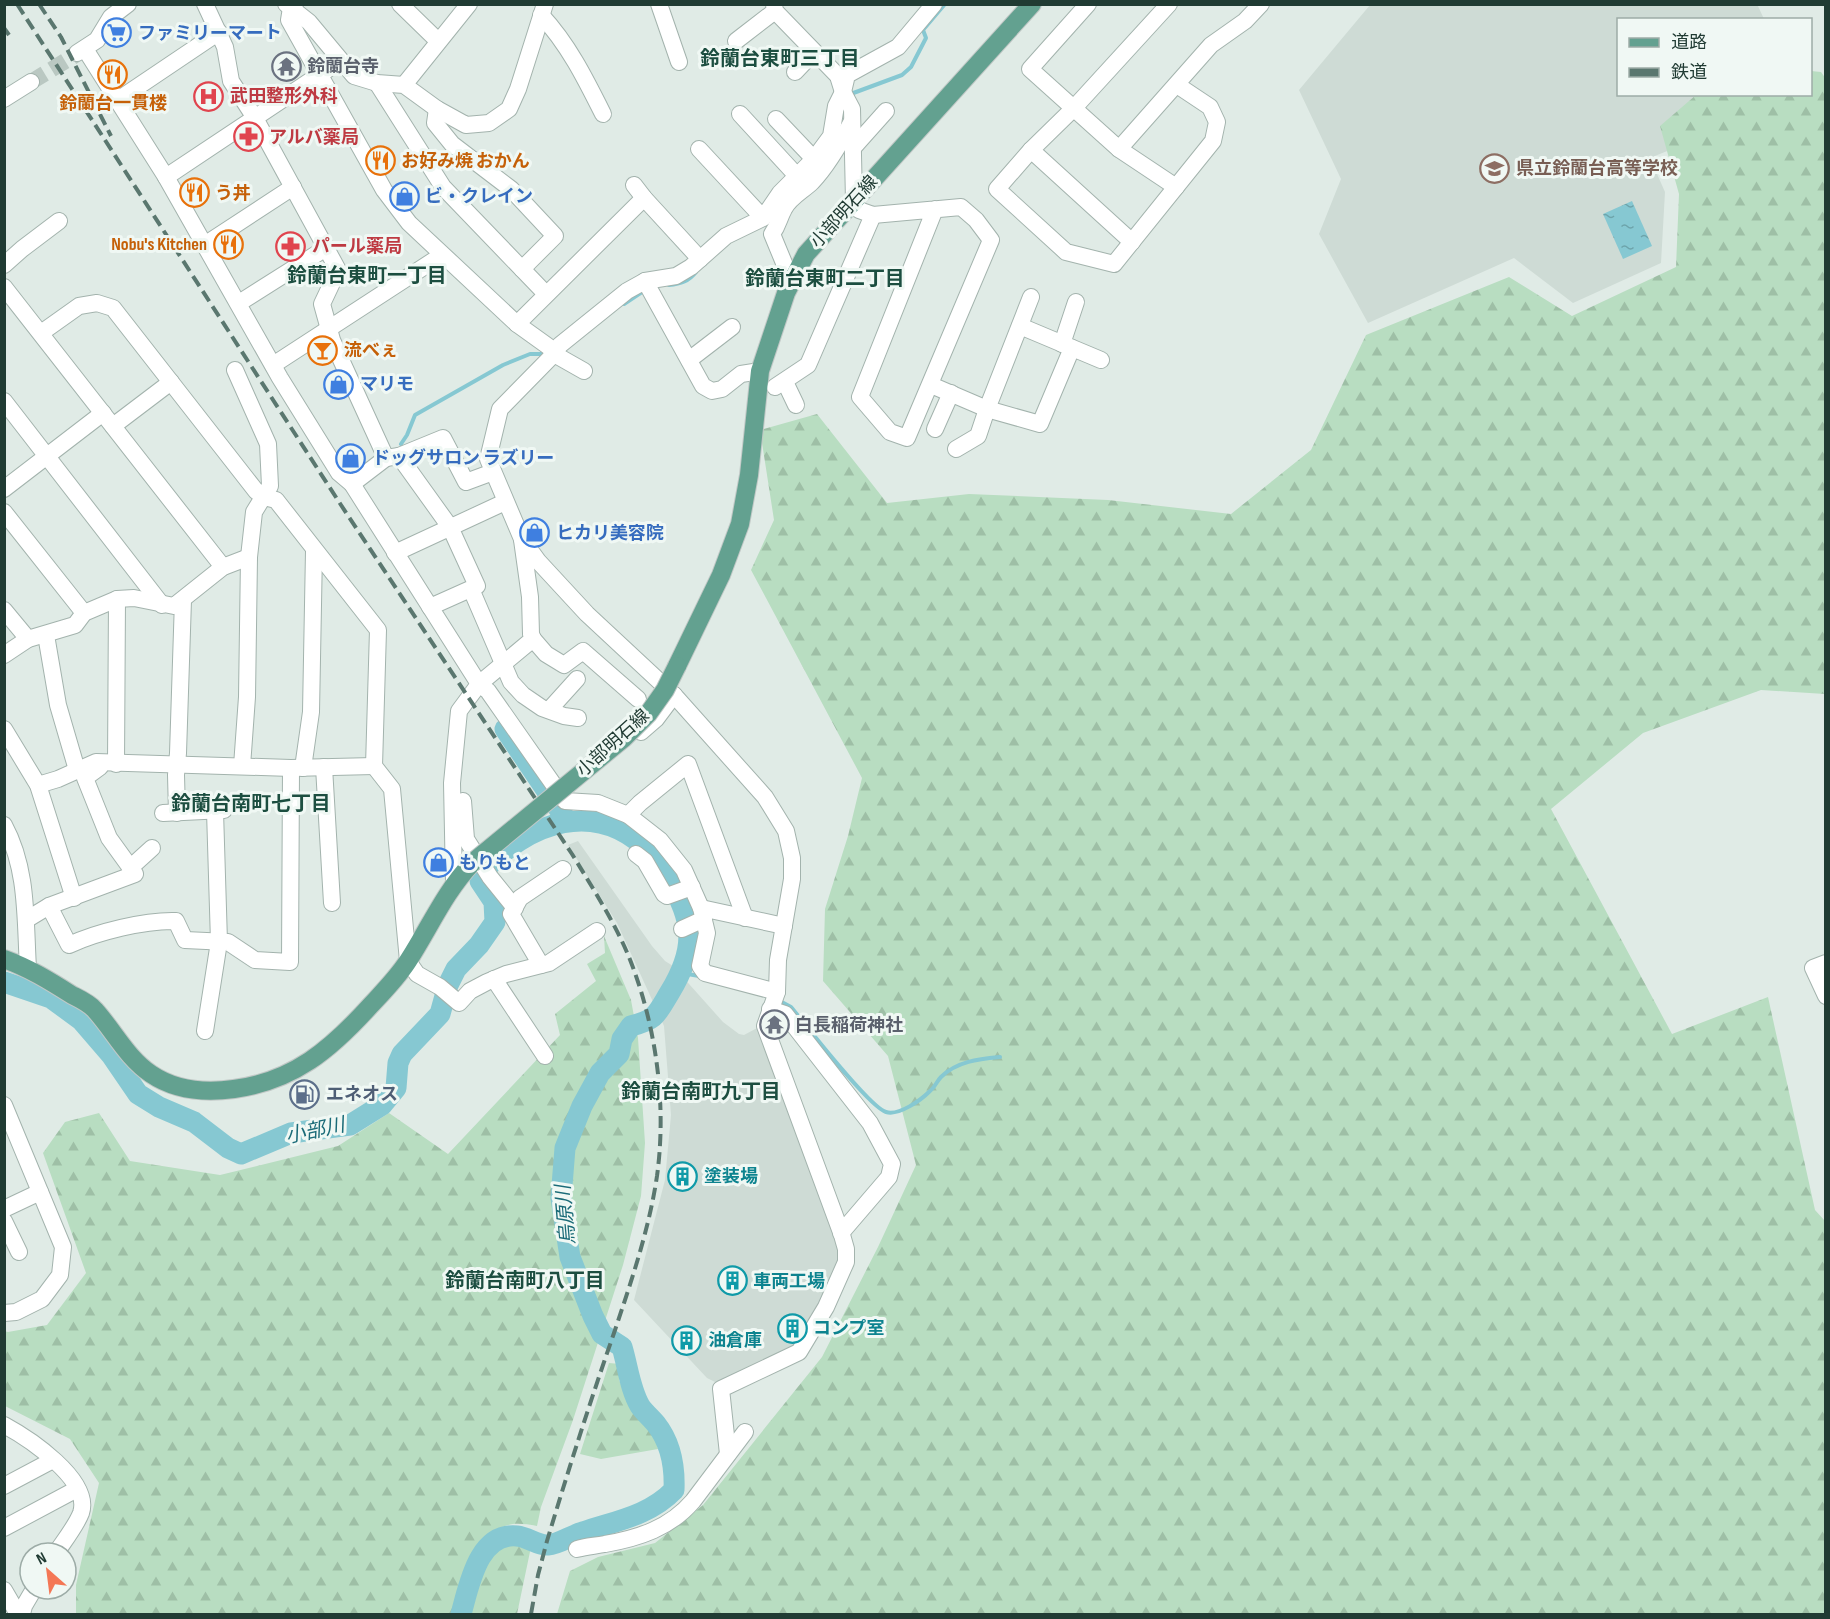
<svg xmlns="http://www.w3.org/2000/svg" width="1830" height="1619" font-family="'Sofia Sans Condensed','Noto Sans JP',sans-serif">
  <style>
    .built { fill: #cedbd5 }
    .forest { fill: url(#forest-firs) }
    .water { fill: url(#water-ripples) }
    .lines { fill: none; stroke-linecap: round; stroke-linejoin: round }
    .stream { stroke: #86c8d2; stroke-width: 4 }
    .river { stroke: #86c8d2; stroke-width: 21 }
    .minor-tunnel { stroke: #bac8c2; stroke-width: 16; stroke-dasharray: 16 8; stroke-linecap: butt }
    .minor-casing { stroke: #a3b3ad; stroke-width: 18 }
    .major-casing { stroke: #c1c8c6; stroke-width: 20 }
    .minor { stroke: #fff; stroke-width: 16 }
    .major { stroke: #63a190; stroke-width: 18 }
    .rail { stroke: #5a776f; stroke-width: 4; stroke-dasharray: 12 6; stroke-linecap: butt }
    .major-bridge-casing { stroke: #c1c8c6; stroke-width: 20; stroke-linecap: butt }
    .major-bridge { stroke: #63a190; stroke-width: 18 }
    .labels { text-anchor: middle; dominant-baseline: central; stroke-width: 6; stroke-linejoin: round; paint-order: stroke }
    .shop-label { font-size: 18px; font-weight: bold; fill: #366cbe; stroke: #f0f8f4; text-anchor: start }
    .worship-label { font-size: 18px; font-weight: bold; fill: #5b616d; stroke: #f0f8f4; text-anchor: start }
    .health-label { font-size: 18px; font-weight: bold; fill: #be3a42; stroke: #f0f8f4; text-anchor: start }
    .food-label { font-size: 18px; font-weight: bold; fill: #c56008; stroke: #f0f8f4; text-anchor: start }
    .education-label { font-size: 18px; font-weight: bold; fill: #785e54; stroke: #f0f8f4; text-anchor: start }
    .street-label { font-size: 18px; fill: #203b33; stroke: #f0f8f4 }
    .service-label { font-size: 18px; font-weight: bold; fill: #4e5e75; stroke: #f0f8f4; text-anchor: start }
    .culture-label { font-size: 18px; font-weight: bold; fill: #0d838f; stroke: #f0f8f4; text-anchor: start }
    .neighbourhood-label { font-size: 20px; font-weight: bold; fill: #1c4e40; stroke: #f0f8f4 }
    .water-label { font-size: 20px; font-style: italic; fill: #1a6b78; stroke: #f0f8f4 }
  </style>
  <defs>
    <pattern id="forest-firs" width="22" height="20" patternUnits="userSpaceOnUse" patternTransform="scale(1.5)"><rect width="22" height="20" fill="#b8ddc1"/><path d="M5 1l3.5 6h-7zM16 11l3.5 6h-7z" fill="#9ebfa6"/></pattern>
    <pattern id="water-ripples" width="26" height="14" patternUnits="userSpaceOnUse" patternTransform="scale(1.5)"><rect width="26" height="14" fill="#86c8d2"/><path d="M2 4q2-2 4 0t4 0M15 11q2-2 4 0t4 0" fill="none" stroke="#6da4ab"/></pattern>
  </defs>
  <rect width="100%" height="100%" fill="#e0ebe6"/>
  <g class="built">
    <polygon points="1757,4 1764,19 1618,20 1618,94 1772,95 1758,114 1650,158 1665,192 1661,263 1573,303 1514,258 1368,323 1319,234 1341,179 1299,90 1370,5"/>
    <polygon points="578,841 652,946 665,961 673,966 723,1022 739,1034 744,1035 759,1027 822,1196 841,1261 794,1349 717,1383 707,1378 634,1300 665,1180 671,1115 664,1026 617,923 568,845"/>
  </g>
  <g class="forest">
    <polygon points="1811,71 1821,72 1826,79 1825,694 1761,690 1643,733 1551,809 1672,1034 1768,997 1815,1210 1825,1221 1825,1614 557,1614 570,1571 598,1557 655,1543 703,1505 822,1357 878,1247 916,1165 888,1056 823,981 825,909 848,836 862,778 751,570 774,520 760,430 817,414 887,503 969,494 1108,500 1231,514 1311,450 1366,335 1509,277 1572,316 1676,267 1679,194 1660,126 1696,95 1810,94"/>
    <path d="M604 936 631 1000 638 1038 645 1143 641 1196 623 1265 573 1420 541 1507 537 1526C511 1521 498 1523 484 1546L493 1548 516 1544 531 1547 517 1614H76V1585L99 1483 70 1439 5 1406 4 1331 8 1332 47 1325 86 1273 43 1153 65 1122 99 1113 130 1161 220 1175 338 1146 389 1113 448 1154 560 1035 555 1014 596 981 587 964 605 953Z"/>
    <polygon points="609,1363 620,1364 619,1380 631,1405 655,1430 658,1449 601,1459 580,1454"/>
  </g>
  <polygon class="water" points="1632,201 1652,246 1623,259 1603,214"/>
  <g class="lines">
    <g class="stream">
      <polyline points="848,95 902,75 911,67 926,38 923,30 945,4"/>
      <path d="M669 285C681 284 689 281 696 272"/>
      <polyline points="624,304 645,290"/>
      <polyline points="401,444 407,435 415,415 503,365 530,354 546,354"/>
      <polyline points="682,973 699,976"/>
      <path d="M778 1000 791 1007C806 1025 869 1107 886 1112 899 1116 921 1100 930 1091 935 1087 937 1081 941 1077 957 1061 979 1059 1000 1057"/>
    </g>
    <g class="river">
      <polyline points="505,729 567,821"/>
      <path d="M4 982 51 998 81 1020 112 1056 138 1094 159 1107 194 1122 228 1148 241 1154 291 1133 350 1125 382 1105 396 1088 398 1063 402 1054 440 1014 448 985 456 969 479 945 495 922 494 902 480 881V875C527 821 598 796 653 855 659 861 663 870 668 878 695 922 696 949 670 992 656 1015 657 1019 631 1026L622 1039 619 1054 600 1073 582 1106 565 1148 561 1198 570 1257 593 1316 602 1334 622 1347C628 1367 630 1389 640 1406 644 1412 651 1418 656 1424 671 1443 675 1466 674 1490 649 1516 615 1521 583 1532 572 1535 559 1544 548 1545 538 1546 528 1537 517 1536 478 1532 469 1586 461 1614"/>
    </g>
    <polyline class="minor-tunnel" points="31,82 77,54"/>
    <defs>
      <g id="minor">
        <polyline points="205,4 225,47 231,81 255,118 338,270 322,304 332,340 386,458 352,484"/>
        <polyline points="286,4 309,22 354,76 377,83 404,85 437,109 466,125 489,123 509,109 518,89 545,4"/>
        <polyline points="295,4 291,8 289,20 384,190 409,223 517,324 549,347 554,354 584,371"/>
        <polyline points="400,4 438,41"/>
        <polyline points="659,4 679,62"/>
        <polyline points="774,4 775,11 838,76 843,92 852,109 854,201 859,210 873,215 961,207 976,220 991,240 907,438 890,432 860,397 935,209"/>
        <polyline points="1088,4 1030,69 1119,149 1176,187"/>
        <polyline points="1169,4 1073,109 1031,150 997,189 1066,252 1114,264 1213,141 1217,122 1210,107 1177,85"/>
        <path d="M541 15C568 44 585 78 603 114"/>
        <polyline points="736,41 775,11"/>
        <polyline points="85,49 166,177 280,378 339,473 352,484 479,684 488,691 565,801 598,803 628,815 660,840 684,870 701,908 707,933 700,966 705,973 777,992"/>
        <polyline points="77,53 97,40 111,17 128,4"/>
        <polyline points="795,72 814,52"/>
        <polyline points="377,83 443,187 546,294"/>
        <polyline points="404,85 469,4"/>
        <polyline points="4,99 31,82"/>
        <polyline points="118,100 219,32"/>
        <polyline points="437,109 435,123 452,144 511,189 555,236 522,269"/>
        <polyline points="740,114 797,176"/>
        <polyline points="776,119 814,159"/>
        <polyline points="853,148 886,111"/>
        <polyline points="699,149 763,218"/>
        <polyline points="1119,149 1211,45 1245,21 1261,4"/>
        <polyline points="1031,150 1132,242"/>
        <polyline points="166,177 328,69"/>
        <polyline points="634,185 644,198 700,259"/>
        <polyline points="206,244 293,187"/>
        <path d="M784 263 772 234C779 224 779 218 784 209 790 197 803 191 812 182 828 165 840 144 851 123"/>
        <polyline points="4,265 22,249 59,221"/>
        <polyline points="645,281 703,386 712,391 722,389 741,374 760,371"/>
        <polyline points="4,287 223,567"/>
        <polyline points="239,303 326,248"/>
        <polyline points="517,324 644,198"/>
        <polyline points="1020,326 1101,360"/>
        <polyline points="41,333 79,306 97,303 113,308 256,491 264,497 276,500 378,630 374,766 392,789 408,961 417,974 440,987 459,1003 470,991 487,982 506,974 549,963 597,931"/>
        <polyline points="1062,344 1076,302"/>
        <polyline points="689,360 732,327"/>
        <polyline points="273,365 442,255"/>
        <polyline points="235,370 268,444 270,486 254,512 249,557 247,697 242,766"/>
        <polyline points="785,382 796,405"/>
        <polyline points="931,385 987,409 1040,424 1072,348"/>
        <polyline points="775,387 808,365 873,215"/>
        <polyline points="4,401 162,605"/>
        <polyline points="113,426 171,382"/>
        <polyline points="935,429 951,393"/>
        <polyline points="956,449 978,436 987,409 1031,297"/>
        <polyline points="399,456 443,438 466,482 493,472"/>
        <polyline points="386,458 399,456 450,527 477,586 430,607"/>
        <polyline points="4,489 103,413"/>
        <polyline points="4,512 84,613"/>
        <polyline points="395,553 505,502"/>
        <polyline points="471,589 511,682 523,695 542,708 564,716 578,718"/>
        <polyline points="4,610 28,639"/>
        <polyline points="46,635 58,705 77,770"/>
        <polyline points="533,639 546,654 564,665 583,651 638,699"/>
        <polyline points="4,655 28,639 75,625 84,613 117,599 134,598 174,606 223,567 249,557"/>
        <polyline points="549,710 577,679"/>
        <polyline points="4,729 38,785 74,898"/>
        <polyline points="641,732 656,719 674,695"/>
        <polyline points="116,764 117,599"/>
        <polyline points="324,767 332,903"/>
        <polyline points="303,768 311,712 314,551"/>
        <polyline points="38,785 58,779 96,762 291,768 374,766"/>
        <polyline points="463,801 466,839 490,877 515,908"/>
        <polyline points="163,813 224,810"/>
        <polyline points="177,813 176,775 178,753 183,600"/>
        <polyline points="628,815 640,803 688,764 745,918"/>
        <path d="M4 825C28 869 25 919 28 968"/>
        <polyline points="636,854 645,861 664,894 667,896 692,887"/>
        <polyline points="130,868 152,848"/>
        <polyline points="454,882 452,783 459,711 479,684 533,639 531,634 530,597 522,540"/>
        <path d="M49 906 69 945C97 932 145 920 176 921L185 940 228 942 255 960 290 962 291 768"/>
        <polyline points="701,908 784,926"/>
        <polyline points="26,920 49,906 135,874 109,838 85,778 100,767"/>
        <polyline points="682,929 704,919"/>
        <polyline points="1826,963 1813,968 1826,996"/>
        <polyline points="541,965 511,914 520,898 563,869"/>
        <polyline points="494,979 545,1056"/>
        <polyline points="770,1009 785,1014 870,1123 892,1164 889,1177 841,1233"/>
        <polyline points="205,1031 219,942 215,811"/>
        <polyline points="4,1105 63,1247 60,1275 42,1299 16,1312 4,1313"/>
        <polyline points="4,1209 40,1192"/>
        <polyline points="4,1221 19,1252"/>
        <path d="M4 1425C28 1438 92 1480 81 1513 76 1526 64 1541 56 1553"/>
        <polyline points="728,1454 721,1389 799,1352 826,1307 846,1262 846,1249 842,1235 765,1026 777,992 778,960 792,879 792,858 786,831 765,797 674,695 587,614 538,561 522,539 488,459 500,409 554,354 560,345 627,291 645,281 676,276 691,267 726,236 763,218 780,193 814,159 831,136 836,106 843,92 847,75 898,47 934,4"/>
        <polyline points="4,1486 53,1460"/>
        <polyline points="4,1528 77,1489"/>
        <path d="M577 1549C586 1546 595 1546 605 1544 639 1538 670 1528 693 1501L745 1432"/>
        <polyline points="4,1590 18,1614"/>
        <polyline points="22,1614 24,1606 34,1589"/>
      </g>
      <g id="major">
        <polyline points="677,666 721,575 740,524 749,475 760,371 786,293 806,254 1032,4"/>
        <path d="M4 959C29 968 50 981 72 995 80 999 89 1003 95 1010 114 1031 127 1058 151 1074 176 1091 205 1093 234 1089 294 1081 331 1049 370 1006 383 992 397 978 408 961 430 927 444 893 472 863"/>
      </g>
    </defs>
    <use href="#minor" class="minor-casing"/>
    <use href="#major" class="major-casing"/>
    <use href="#minor" class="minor"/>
    <use href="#major" class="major"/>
    <g class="rail">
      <path d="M17 4 341 505 572 854C592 887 614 921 629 957 656 1025 667 1103 657 1176 649 1230 631 1282 614 1333 590 1402 568 1471 547 1541L538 1575 531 1614"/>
      <polyline points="39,4 61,37 111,136"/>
      <polyline points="4,28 9,35"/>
    </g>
    <defs>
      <polyline id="major-bridge" points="472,863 624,738 648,714 665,690 677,666"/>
    </defs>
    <use href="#major-bridge" class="major-bridge-casing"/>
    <use href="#major-bridge" class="major-bridge"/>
  </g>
  <defs>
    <symbol id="supermarket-ring" viewBox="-11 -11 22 22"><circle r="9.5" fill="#f0f8f4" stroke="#3f7fe0" stroke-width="1.5"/><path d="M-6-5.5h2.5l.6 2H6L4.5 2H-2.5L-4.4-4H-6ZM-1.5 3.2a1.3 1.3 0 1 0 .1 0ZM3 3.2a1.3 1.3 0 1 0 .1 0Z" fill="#3f7fe0"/></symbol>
    <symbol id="temple-ring" viewBox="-11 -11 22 22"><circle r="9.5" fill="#f0f8f4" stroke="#6b7280" stroke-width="1.5"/><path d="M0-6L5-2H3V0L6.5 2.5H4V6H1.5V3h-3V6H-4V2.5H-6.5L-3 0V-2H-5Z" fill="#6b7280"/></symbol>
    <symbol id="restaurant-ring" viewBox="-11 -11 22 22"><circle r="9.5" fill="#f0f8f4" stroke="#e8710a" stroke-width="1.5"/><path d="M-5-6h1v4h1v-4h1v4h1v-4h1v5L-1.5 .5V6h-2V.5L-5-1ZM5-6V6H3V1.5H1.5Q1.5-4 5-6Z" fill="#e8710a"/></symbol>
    <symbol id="hospital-ring" viewBox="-11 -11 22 22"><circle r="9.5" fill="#f0f8f4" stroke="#e0444e" stroke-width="1.5"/><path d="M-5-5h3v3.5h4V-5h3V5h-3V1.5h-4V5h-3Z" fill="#e0444e"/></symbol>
    <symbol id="pharmacy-ring" viewBox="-11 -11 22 22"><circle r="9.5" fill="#f0f8f4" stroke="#e0444e" stroke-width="1.5"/><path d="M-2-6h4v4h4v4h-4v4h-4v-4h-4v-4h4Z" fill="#e0444e"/></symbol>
    <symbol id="school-ring" viewBox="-11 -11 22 22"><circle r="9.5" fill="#f0f8f4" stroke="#8d6e63" stroke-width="1.5"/><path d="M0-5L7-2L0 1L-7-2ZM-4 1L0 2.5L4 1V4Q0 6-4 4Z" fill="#8d6e63"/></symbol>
    <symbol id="shop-ring" viewBox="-11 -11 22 22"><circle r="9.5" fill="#f0f8f4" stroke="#3f7fe0" stroke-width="1.5"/><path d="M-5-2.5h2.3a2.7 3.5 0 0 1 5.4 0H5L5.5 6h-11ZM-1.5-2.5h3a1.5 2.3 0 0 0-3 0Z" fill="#3f7fe0"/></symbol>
    <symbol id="bar-ring" viewBox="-11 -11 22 22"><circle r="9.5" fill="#f0f8f4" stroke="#e8710a" stroke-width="1.5"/><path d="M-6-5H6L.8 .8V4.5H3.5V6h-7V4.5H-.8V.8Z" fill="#e8710a"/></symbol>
    <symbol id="fuel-ring" viewBox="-11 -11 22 22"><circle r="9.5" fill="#f0f8f4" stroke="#5c6f8a" stroke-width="1.5"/><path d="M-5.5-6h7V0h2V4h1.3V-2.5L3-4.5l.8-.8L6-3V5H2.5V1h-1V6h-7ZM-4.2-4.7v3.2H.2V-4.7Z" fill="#5c6f8a"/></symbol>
    <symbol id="building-ring" viewBox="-11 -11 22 22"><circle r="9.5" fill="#f0f8f4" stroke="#0f9aa8" stroke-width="1.5"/><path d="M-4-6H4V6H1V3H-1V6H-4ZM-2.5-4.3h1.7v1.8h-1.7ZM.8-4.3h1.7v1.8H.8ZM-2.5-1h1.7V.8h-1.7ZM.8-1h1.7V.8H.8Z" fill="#0f9aa8"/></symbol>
  </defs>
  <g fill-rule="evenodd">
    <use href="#supermarket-ring" x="100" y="16" width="33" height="33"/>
    <use href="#temple-ring" x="270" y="50" width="33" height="33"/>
    <use href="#restaurant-ring" x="96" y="58" width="33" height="33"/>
    <use href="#hospital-ring" x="192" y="80" width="33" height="33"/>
    <use href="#pharmacy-ring" x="232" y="120" width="33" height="33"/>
    <use href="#restaurant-ring" x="364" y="144" width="33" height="33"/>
    <use href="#school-ring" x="1478" y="152" width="33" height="33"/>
    <use href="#restaurant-ring" x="178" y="176" width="33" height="33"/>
    <use href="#shop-ring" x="388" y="180" width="33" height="33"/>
    <use href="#restaurant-ring" x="212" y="228" width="33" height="33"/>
    <use href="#pharmacy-ring" x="274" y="230" width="33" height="33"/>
    <use href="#bar-ring" x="306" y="334" width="33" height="33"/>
    <use href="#shop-ring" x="322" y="368" width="33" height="33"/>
    <use href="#shop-ring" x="334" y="442" width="33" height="33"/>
    <use href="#shop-ring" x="518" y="516" width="33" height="33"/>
    <use href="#shop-ring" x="422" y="846" width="33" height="33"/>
    <use href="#temple-ring" x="758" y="1008" width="33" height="33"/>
    <use href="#fuel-ring" x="288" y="1078" width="33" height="33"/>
    <use href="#building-ring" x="666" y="1160" width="33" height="33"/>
    <use href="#building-ring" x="716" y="1264" width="33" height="33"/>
    <use href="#building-ring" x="776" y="1312" width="33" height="33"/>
    <use href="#building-ring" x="670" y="1324" width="33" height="33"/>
  </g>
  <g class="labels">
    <g class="shop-label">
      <text x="138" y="33">ファミリーマート</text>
      <text x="425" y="196">ビ・クレイン</text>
      <text x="360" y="384">マリモ</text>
      <text x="372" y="458">ドッグサロン ラズリー</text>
      <text x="556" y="533">ヒカリ美容院</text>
      <text x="459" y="863">もりもと</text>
    </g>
    <g class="worship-label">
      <text x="307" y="66">鈴蘭台寺</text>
      <text x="795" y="1025">白長稲荷神社</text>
    </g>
    <g class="health-label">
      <text x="230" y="96">武田整形外科</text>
      <text x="269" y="137">アルバ薬局</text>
      <text x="312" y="246">パール薬局</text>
    </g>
    <g class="food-label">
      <text x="113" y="103" text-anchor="middle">鈴蘭台一貫楼</text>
      <text x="401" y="161">お好み焼 おかん</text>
      <text x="215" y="193">う丼</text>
      <text x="207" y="244" text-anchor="end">Nobu's Kitchen</text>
      <text x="344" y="350">流べぇ</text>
    </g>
    <g class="education-label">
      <text x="1516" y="168">県立鈴蘭台高等学校</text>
    </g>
    <g class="street-label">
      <text transform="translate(844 212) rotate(-48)">小部明石線</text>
      <text transform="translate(613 743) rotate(-42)">小部明石線</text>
    </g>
    <g class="service-label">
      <text x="326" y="1094">エネオス</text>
    </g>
    <g class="culture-label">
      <text x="704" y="1176">塗装場</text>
      <text x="753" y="1281">車両工場</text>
      <text x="813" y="1328">コンプ室</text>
      <text x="708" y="1340">油倉庫</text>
    </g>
    <g class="neighbourhood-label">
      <text x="780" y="59">鈴蘭台東町三丁目</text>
      <text x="367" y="276">鈴蘭台東町一丁目</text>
      <text x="825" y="279">鈴蘭台東町二丁目</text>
      <text x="251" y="804">鈴蘭台南町七丁目</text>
      <text x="701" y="1092">鈴蘭台南町九丁目</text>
      <text x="525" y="1281">鈴蘭台南町八丁目</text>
    </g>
    <g class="water-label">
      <text transform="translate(315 1131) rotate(-12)">小部川</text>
      <text transform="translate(566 1215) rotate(-95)">烏原川</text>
    </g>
  </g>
  <rect width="1830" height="1619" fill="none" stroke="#203b33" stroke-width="12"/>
  <rect x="1617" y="18" width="195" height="78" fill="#f0f8f4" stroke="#9daca7" stroke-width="1.5"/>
  <rect x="1629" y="38" width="30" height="9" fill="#63a190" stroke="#9daca7" stroke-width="1.5"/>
  <text x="1671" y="48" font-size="18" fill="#203b33">道路</text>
  <rect x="1629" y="68" width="30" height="9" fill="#5a776f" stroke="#9daca7" stroke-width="1.5"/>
  <text x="1671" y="78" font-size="18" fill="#203b33">鉄道</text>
  <g transform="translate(48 1571) rotate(332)"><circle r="28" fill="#f0f8f4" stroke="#9daca7" stroke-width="1.5"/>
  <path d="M0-4.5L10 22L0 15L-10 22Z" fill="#f47755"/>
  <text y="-9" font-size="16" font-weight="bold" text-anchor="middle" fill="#203b33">N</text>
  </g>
</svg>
